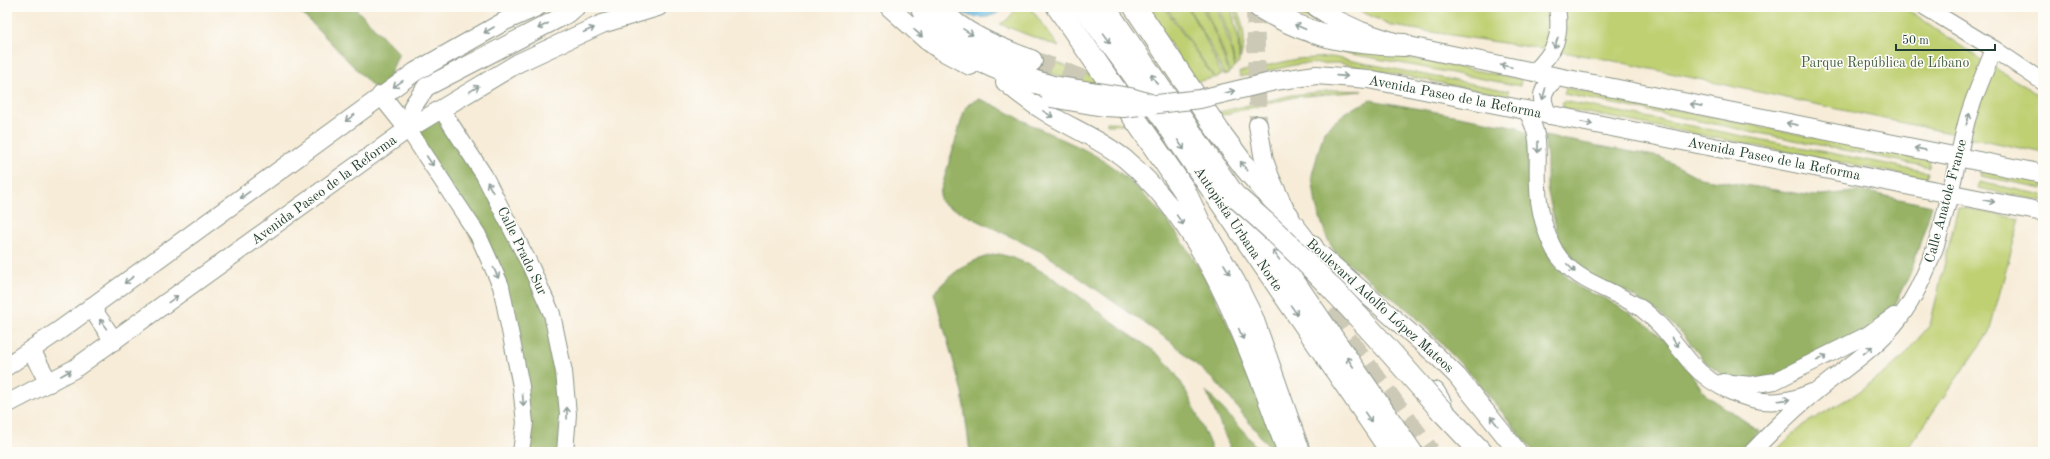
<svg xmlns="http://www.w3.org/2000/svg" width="2050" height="459" font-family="'Old Standard TT',serif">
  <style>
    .green { fill: #bfd073; stroke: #6f8654 }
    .forest { fill: #97b265; stroke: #5b784c }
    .water { fill: #61b7de; stroke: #407a89 }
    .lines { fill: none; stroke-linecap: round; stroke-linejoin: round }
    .secondary-tunnel { stroke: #ccc9b7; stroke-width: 18; stroke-dasharray: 18 9; stroke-linecap: butt }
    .motorway-tunnel { stroke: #ccc9b7; stroke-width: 22; stroke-dasharray: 22 11; stroke-linecap: butt }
    .tertiary-casing { stroke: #8b9486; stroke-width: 18 }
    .secondary-casing { stroke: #8b9486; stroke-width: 20 }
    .motorway-casing { stroke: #8b9486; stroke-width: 24 }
    .tertiary { stroke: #fff; stroke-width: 16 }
    .secondary { stroke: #fff; stroke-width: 18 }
    .motorway { stroke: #fff; stroke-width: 22 }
    .secondary-bridge-casing { stroke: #8b9486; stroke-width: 20; stroke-linecap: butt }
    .motorway-bridge-casing { stroke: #8b9486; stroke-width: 24; stroke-linecap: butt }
    .secondary-bridge { stroke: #fff; stroke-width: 18 }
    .motorway-bridge { stroke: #fff; stroke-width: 22 }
    .oneway { stroke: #8f9e9a }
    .labels { text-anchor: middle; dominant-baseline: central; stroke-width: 3; stroke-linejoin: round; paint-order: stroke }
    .park-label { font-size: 14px; fill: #476244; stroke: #fdfcf7 }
    .street-label { font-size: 14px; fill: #1f3d34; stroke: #fdfcf7 }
  </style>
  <rect width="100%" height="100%" fill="#fdfcf7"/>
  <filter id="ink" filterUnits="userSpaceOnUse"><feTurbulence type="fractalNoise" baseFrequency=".025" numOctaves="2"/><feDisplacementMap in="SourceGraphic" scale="8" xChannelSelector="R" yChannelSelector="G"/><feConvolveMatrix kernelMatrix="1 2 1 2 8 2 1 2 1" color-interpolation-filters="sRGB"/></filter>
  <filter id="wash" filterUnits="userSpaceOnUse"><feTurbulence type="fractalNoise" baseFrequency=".012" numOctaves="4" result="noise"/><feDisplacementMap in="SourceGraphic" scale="16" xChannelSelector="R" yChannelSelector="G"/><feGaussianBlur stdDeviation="0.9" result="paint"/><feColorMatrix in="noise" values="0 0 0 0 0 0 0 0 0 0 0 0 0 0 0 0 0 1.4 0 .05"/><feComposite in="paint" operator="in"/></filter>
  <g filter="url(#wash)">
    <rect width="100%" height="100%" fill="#f7ecd8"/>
    <g class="green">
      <polygon points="1018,7 1030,7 1059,47 1000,24 1007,20"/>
      <polygon points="1146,7 1164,7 1214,78 1195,82"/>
      <polygon points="1166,7 1187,7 1204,36 1222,75 1215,78"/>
      <polygon points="1188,7 1202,7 1217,38 1229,73 1224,75 1208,41"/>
      <polygon points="1204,7 1216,7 1226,32 1235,67 1230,72 1219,40"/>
      <polygon points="1218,7 1231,7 1238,38 1239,62 1235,66 1229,35"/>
      <path d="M1233 7H1236C1244 24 1247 42 1240 59L1239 26Z"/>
      <polygon points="1246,7 1263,16 1400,56 1521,79 1520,86 1347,53 1315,43 1264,18"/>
      <polygon points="1272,7 1298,7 1318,22"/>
      <polygon points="1351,7 1904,7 1980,59 2043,97 2043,153 1600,58 1393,26"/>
      <polygon points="1034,54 1089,75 1122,85 1087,84 1029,67"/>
      <polygon points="1332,57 1509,91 1508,96 1339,63 1299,64 1240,77 1239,72 1297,59"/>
      <polygon points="1566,88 1930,160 1929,167 1564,94"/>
      <polygon points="1335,90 1362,91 1295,97 1198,121 1174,124 1107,125 1107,122 1145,123 1185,120 1292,95"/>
      <polygon points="1563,101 1928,172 1926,179 1562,108"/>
      <polygon points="1981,170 2043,182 2043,188 1980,176"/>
      <polygon points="1979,182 2043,195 2043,201 1977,188"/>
      <polygon points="1958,207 2020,219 1989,332 1905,452 1774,452 1803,425 1856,394 1897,363 1930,325"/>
    </g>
    <g class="forest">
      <polygon points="293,7 354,7 399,53 381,95 308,19"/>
      <path d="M979 99C999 106 1017 118 1036 127 1058 138 1083 147 1104 161 1202 229 1237 347 1279 452H1273L1220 386 1170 341 1044 253 942 203 940 200V193L965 108 971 102Z"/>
      <polygon points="1371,100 1518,127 1527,134 1529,183 1539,231 1552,263 1579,288 1606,299 1644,322 1671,345 1706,395 1760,431 1738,452 1534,452 1477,381 1413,314 1336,254 1327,238 1316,206 1312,175 1324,131 1347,111"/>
      <polygon points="441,109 485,177 548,316 560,406 559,452 521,452 503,292 408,129"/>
      <polygon points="1544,136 1660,157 1700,178 1813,196 1862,191 1932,206 1910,274 1891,313 1845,350 1756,382 1725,377 1705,362 1683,334 1657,311 1623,290 1585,274 1561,249 1547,189 1547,157"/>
      <path d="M999 254C1046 265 1085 302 1123 330 1137 340 1154 349 1165 361 1187 384 1198 419 1211 447V452H970L962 392 934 293C952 272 971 258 999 254Z"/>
      <polygon points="1206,391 1246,434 1260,452 1232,452"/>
    </g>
    <path class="water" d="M954 7H1005C990 22 969 20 954 7Z"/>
  </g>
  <g filter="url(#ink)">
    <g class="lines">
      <polyline class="secondary-tunnel" points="1255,7 1258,125"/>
      <g class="motorway-tunnel">
        <path d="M1031 61C1058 71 1084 78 1106 98"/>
        <polyline points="1327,313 1429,452"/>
      </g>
      <defs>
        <g id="tertiary">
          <polyline points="1925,7 1994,49 2043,82"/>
          <path d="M1534 72C1555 51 1562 38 1557 7"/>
          <polyline points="441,109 484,175 530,265 552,314 564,372 568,414 565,452"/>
          <path d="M1526 110C1543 140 1536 154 1538 186 1538 207 1545 233 1555 251 1574 283 1614 289 1642 309 1662 324 1675 344 1691 363 1712 387 1753 407 1786 400 1795 399 1804 395 1812 392"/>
          <polyline points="408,129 478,235 501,286 521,386 525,423 521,452"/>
          <polyline points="1723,382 1751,385 1775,381 1867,335 1894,316"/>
          <path d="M1752 452C1772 431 1794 409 1818 390 1845 368 1878 347 1899 319 1942 261 1950 186 1967 120 1974 96 1985 72 1994 49"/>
        </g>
        <g id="secondary">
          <polyline points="889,7 926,40 940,50 970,66"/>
          <polyline points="1316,7 1333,18 1361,31 1404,45 1558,77 2043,174"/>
          <polyline points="1316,75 1368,79 2043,212"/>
          <path d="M1005 82C1020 95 1035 106 1052 116 1076 130 1103 141 1125 159 1199 221 1235 316 1269 404 1275 420 1280 436 1287 452"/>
          <polyline points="381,95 408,129"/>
          <path d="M1548 115C1539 97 1541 89 1558 77"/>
          <polyline points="1258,125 1264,160 1270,177 1288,216 1312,247 1438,357 1457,376 1518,452"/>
          <polyline points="408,129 413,106 426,87 569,13 576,7"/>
          <polyline points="91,307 114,341"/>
          <polyline points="31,350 49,383"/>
          <polyline points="7,366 60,330 415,72 505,21 537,7"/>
          <polyline points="7,404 74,369 408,129 518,63 602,24 658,7"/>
        </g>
        <g id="motorway">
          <path d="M922 7C934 50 1014 76 1053 87"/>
          <path d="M938 7C960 35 999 49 1031 61"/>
          <polyline points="1058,7 1184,190 1200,224 1234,282 1252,318 1299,452"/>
          <polyline points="1084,7 1134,75 1392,452"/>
          <polyline points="1104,7 1411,452"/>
          <polyline points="1135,7 1219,132 1245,167 1288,216"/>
          <path d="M1260 7C1310 37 1347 43 1404 45"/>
          <polyline points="1312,247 1317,259 1332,277"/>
          <polyline points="1434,393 1440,403 1441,410 1481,452"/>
        </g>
      </defs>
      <use href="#tertiary" class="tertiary-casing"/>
      <use href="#secondary" class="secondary-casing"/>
      <use href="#motorway" class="motorway-casing"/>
      <use href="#tertiary" class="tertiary"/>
      <use href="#secondary" class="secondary"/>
      <use href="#motorway" class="motorway"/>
      <defs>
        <polyline id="secondary-bridge" points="1051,98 1103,107 1123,108 1200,99 1275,81 1316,75"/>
        <g id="motorway-bridge">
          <polyline points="1053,87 1130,99 1150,105"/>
          <path d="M1236 197C1311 261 1376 335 1441 410"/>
        </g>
      </defs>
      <use href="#secondary-bridge" class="secondary-bridge-casing"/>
      <use href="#motorway-bridge" class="motorway-bridge-casing"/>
      <use href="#secondary-bridge" class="secondary-bridge"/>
      <use href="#motorway-bridge" class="motorway-bridge"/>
    </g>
    <defs><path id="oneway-shaft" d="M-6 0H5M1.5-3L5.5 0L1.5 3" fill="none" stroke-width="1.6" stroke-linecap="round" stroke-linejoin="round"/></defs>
    <g class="oneway">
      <use href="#oneway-shaft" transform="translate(543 26) rotate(153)"/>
      <use href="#oneway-shaft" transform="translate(1300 27) rotate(-157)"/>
      <use href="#oneway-shaft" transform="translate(489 30) rotate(150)"/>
      <use href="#oneway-shaft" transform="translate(589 30) rotate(-23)"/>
      <use href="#oneway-shaft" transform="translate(968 32) rotate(31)"/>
      <use href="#oneway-shaft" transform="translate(918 33) rotate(41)"/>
      <use href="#oneway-shaft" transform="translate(1107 38) rotate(54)"/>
      <use href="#oneway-shaft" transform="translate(1556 43) rotate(109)"/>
      <use href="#oneway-shaft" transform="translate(1506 66) rotate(-168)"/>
      <use href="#oneway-shaft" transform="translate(1342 76) rotate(4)"/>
      <use href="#oneway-shaft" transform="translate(1154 79) rotate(-124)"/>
      <use href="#oneway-shaft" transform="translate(398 84) rotate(146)"/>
      <use href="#oneway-shaft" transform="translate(474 89) rotate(-31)"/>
      <use href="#oneway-shaft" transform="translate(1229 92) rotate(-14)"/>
      <use href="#oneway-shaft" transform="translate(1544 94) rotate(105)"/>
      <use href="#oneway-shaft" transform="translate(1696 105) rotate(-169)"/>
      <use href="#oneway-shaft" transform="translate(1048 114) rotate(31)"/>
      <use href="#oneway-shaft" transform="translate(350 118) rotate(144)"/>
      <use href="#oneway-shaft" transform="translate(1968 119) rotate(-73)"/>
      <use href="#oneway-shaft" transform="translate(1587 123) rotate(11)"/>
      <use href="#oneway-shaft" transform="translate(1792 124) rotate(-169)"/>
      <use href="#oneway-shaft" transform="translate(1181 145) rotate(56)"/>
      <use href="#oneway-shaft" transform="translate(1538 147) rotate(90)"/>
      <use href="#oneway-shaft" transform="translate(1920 149) rotate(-169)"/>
      <use href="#oneway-shaft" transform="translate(430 161) rotate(56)"/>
      <use href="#oneway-shaft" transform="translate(1244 166) rotate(-128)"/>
      <use href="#oneway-shaft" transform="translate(490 187) rotate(-118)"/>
      <use href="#oneway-shaft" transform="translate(245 195) rotate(144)"/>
      <use href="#oneway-shaft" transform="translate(1989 201) rotate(11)"/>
      <use href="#oneway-shaft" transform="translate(1180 220) rotate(55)"/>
      <use href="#oneway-shaft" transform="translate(1276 255) rotate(-125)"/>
      <use href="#oneway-shaft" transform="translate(1571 268) rotate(45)"/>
      <use href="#oneway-shaft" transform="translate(1227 269) rotate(59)"/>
      <use href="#oneway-shaft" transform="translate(496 273) rotate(65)"/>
      <use href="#oneway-shaft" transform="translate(129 280) rotate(144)"/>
      <use href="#oneway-shaft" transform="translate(173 299) rotate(-36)"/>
      <use href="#oneway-shaft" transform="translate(1294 310) rotate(55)"/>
      <use href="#oneway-shaft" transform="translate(103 324) rotate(-125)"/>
      <use href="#oneway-shaft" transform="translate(1241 334) rotate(67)"/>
      <use href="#oneway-shaft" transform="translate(1675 342) rotate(52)"/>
      <use href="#oneway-shaft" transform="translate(1868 350) rotate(-40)"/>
      <use href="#oneway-shaft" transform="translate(1822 358) rotate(-27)"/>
      <use href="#oneway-shaft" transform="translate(1350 362) rotate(-124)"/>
      <use href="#oneway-shaft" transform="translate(66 373) rotate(-30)"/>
      <use href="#oneway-shaft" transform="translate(523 400) rotate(85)"/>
      <use href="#oneway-shaft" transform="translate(1784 400) rotate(-7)"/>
      <use href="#oneway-shaft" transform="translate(567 413) rotate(-91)"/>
      <use href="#oneway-shaft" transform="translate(1368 417) rotate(55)"/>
      <use href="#oneway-shaft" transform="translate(1494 421) rotate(-129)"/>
    </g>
  </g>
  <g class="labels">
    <g class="park-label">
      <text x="1885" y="63">Parque República de Líbano</text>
    </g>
    <g class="street-label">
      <text transform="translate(1455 97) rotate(11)">Avenida Paseo de la Reforma</text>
      <text transform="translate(1774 159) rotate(11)">Avenida Paseo de la Reforma</text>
      <text transform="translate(324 190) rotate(-36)">Avenida Paseo de la Reforma</text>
      <text transform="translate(1946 201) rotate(-75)">Calle Anatole France</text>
      <text transform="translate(1238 229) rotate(56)">Autopista Urbana Norte</text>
      <text transform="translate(522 251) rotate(64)">Calle Prado Sur</text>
      <text transform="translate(1380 306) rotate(42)">Boulevard Adolfo López Mateos</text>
    </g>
  </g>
  <rect width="2050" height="459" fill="none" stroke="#fdfcf7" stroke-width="24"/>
  <path d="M1896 44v6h99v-6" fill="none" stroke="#1f3d34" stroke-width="2"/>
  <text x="1902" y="44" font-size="12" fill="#1f3d34" stroke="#fdfcf7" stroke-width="3" paint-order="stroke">50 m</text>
</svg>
